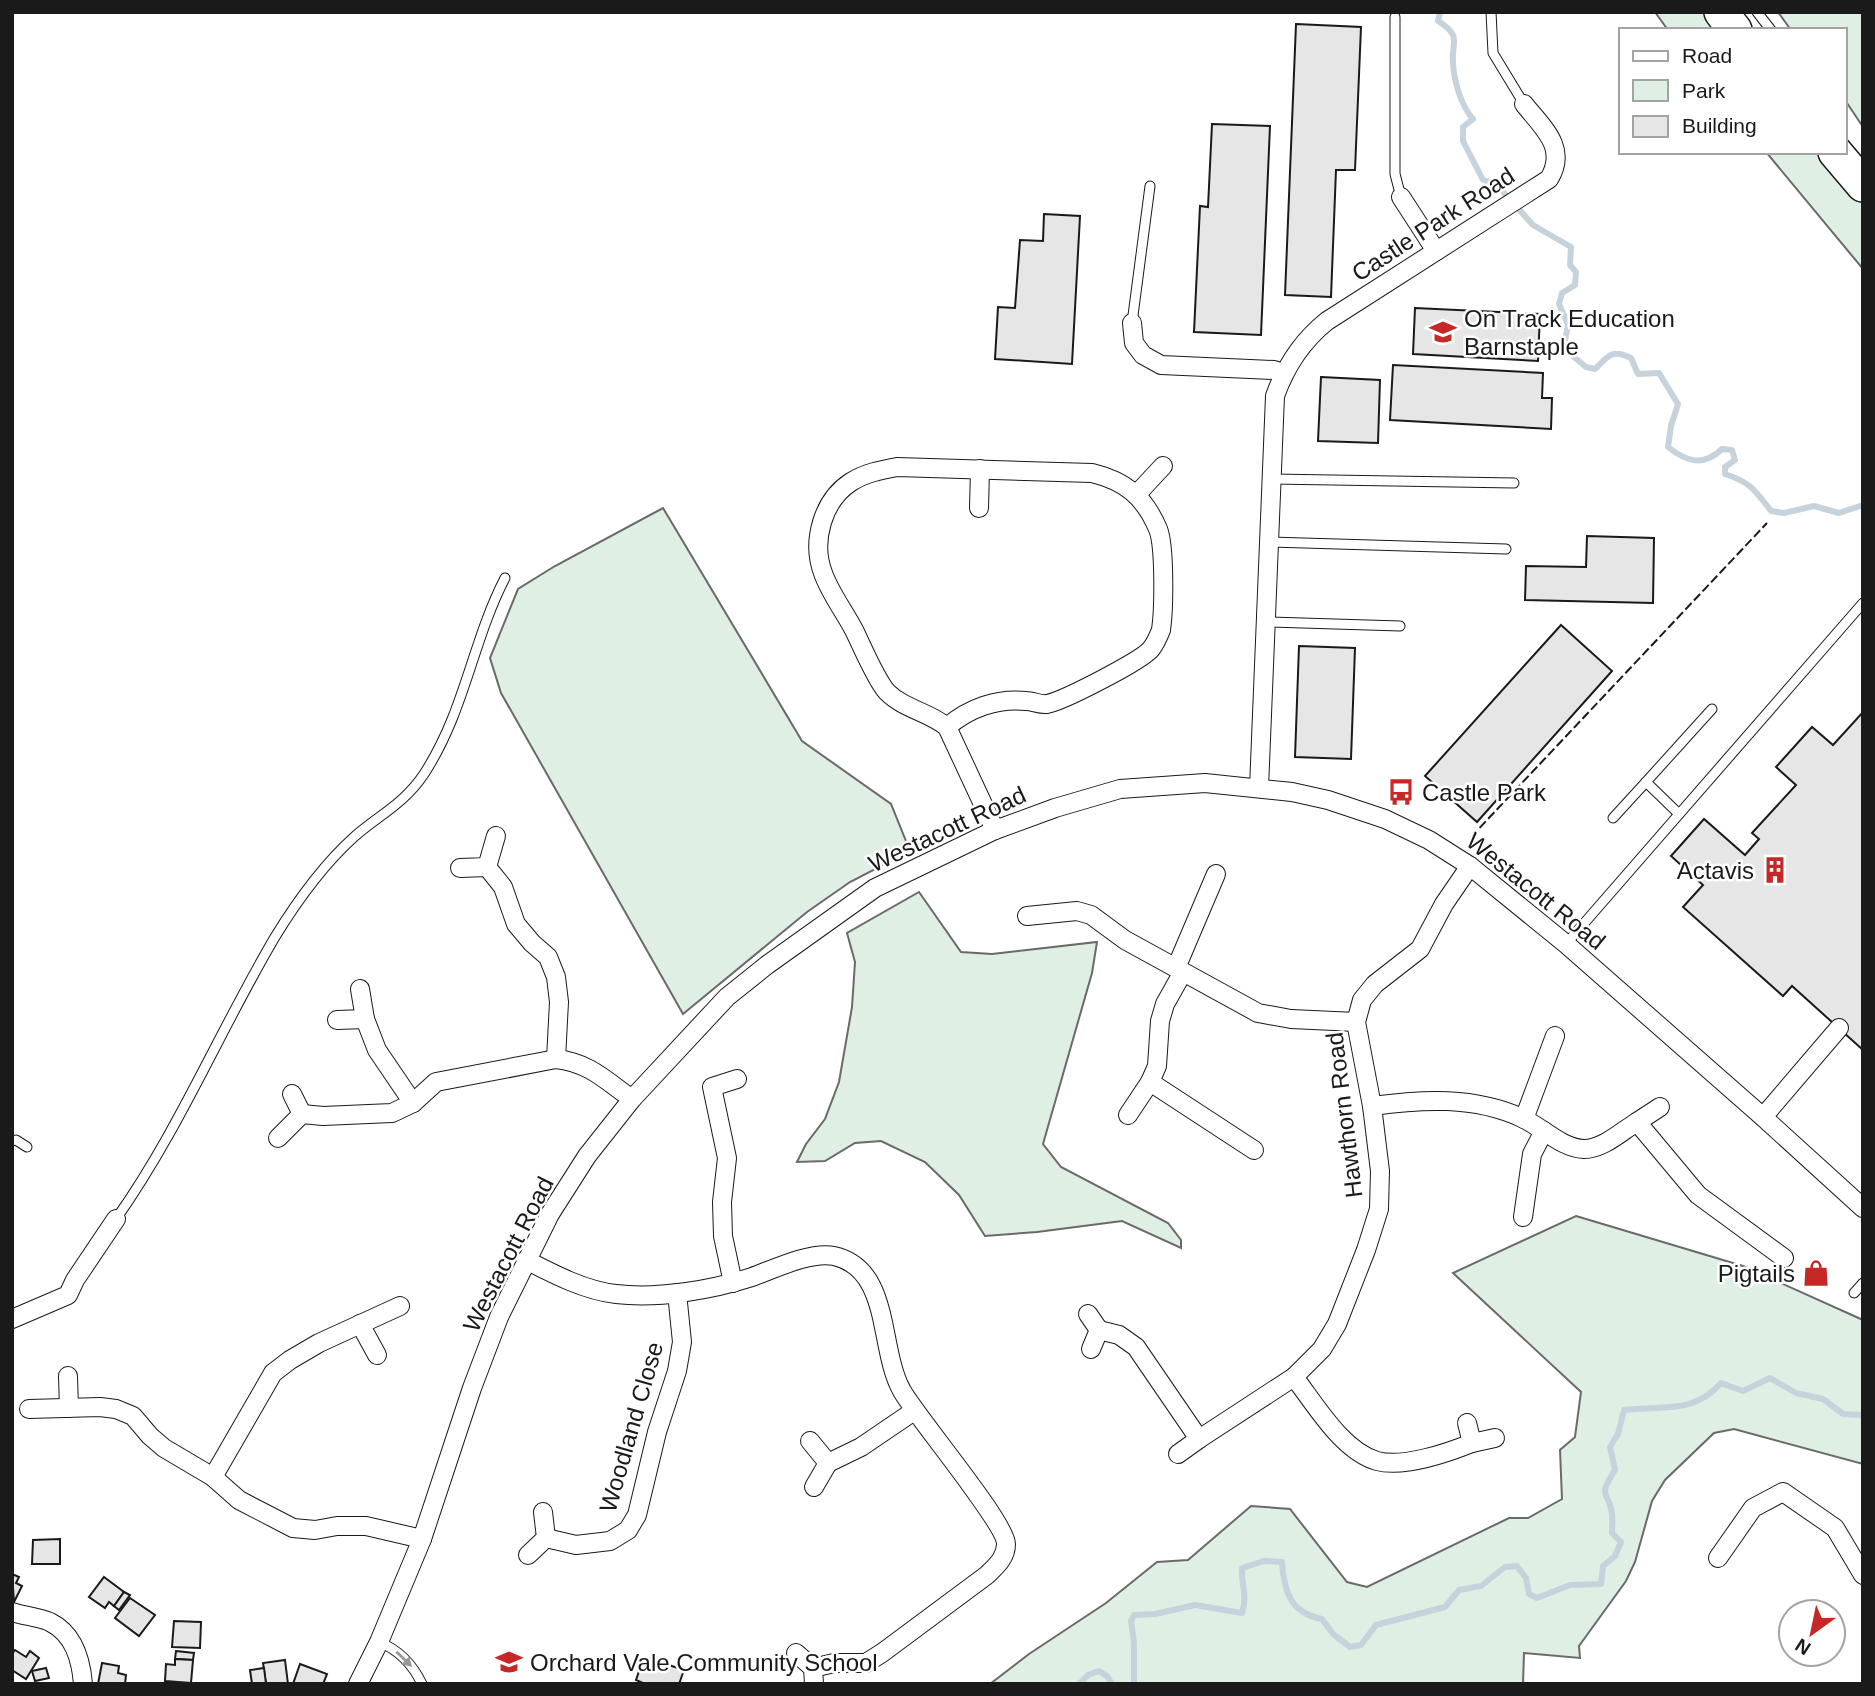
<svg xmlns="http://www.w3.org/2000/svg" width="1875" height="1696" font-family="Arial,sans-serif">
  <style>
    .green { fill: #e0efe3; stroke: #6a6a6a; stroke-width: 2 }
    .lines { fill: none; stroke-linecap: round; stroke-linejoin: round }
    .stream { stroke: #c6d2dc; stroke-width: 6 }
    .building { fill: #e6e6e6; stroke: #1a1a1a; stroke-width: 2 }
    .lane-casing { stroke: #1a1a1a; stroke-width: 11 }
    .street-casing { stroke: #1a1a1a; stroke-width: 20 }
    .highway-casing { stroke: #1a1a1a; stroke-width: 36 }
    .lane { stroke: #fff; stroke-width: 9 }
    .street { stroke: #fff; stroke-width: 18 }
    .highway { stroke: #fff; stroke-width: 33 }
    .fence { stroke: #1a1a1a; stroke-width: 2; stroke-dasharray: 9 3.5; stroke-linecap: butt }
    .oneway { fill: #989898 }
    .labels { text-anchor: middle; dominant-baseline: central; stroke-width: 5; stroke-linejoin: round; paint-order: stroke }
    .street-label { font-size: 24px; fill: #1a1a1a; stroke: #fff }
    .poi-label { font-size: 24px; fill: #1a1a1a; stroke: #fff; text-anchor: start }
  </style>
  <rect width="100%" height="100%" fill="#fff"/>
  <g class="green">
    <polygon points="1655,12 1705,12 1720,30 1668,30"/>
    <polygon points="1778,12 1863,12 1863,127 1845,100 1845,30 1791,30"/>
    <polygon points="1766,152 1822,152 1863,200 1863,269"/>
    <polygon points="663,508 802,741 891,804 910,851 850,882 807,912 683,1014 501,693 490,658 518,589 555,566"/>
    <polygon points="919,892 961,952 992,954 1097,942 1092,973 1043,1144 1061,1167 1168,1223 1181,1240 1181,1248 1122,1221 1037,1232 985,1236 959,1195 925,1162 881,1141 855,1143 825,1161 797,1162 806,1144 825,1119 839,1082 852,1007 855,962 847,933"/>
    <polygon points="1576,1216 1743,1266 1863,1320 1863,1464 1734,1429 1714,1433 1665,1480 1652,1501 1635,1562 1626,1581 1579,1646 1580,1658 1524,1653 1523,1684 990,1684 1029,1654 1106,1603 1157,1562 1188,1560 1251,1506 1290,1509 1347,1582 1367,1587 1509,1518 1528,1518 1562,1499 1560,1450 1575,1437 1581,1392 1453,1273"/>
  </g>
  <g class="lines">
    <g class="stream">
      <path d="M1440 12 1438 21C1463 37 1451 41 1453 63 1454 81 1461 106 1473 119L1463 127V141L1483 180 1496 184 1533 225 1571 247 1570 265 1576 272 1575 285 1562 293 1559 304 1568 325 1565 340 1574 357 1586 367 1595 369C1609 355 1612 349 1631 358L1638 374 1659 373 1678 404 1671 426 1668 447C1687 462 1703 467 1722 449L1732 450 1735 460 1725 467V474C1750 482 1755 490 1771 511L1784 513 1814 506 1839 513 1863 505"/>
      <polyline points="1079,1684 1088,1675 1099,1671 1107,1676 1112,1684"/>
      <path d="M1134 1684V1643L1131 1621 1134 1615 1155 1614 1195 1605 1242 1613C1248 1594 1241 1587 1242 1568L1264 1561 1282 1562C1284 1591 1290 1613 1322 1619L1333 1634 1350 1647 1361 1645 1376 1625 1445 1607 1459 1590 1481 1586 1505 1567 1517 1566 1526 1578 1529 1594 1537 1598 1570 1585 1601 1584 1603 1566 1615 1556 1621 1542 1612 1533C1612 1527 1613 1520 1612 1514 1609 1489 1596 1500 1615 1470L1610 1447 1618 1434 1624 1410C1661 1405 1693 1415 1721 1383L1743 1391 1770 1378 1796 1393 1823 1399 1843 1414 1863 1415"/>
    </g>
  </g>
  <g class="building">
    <polygon points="1296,24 1361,27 1355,170 1336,170 1331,297 1285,295"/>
    <polygon points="1212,124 1270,126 1261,335 1194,332 1200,206 1208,207"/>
    <polygon points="1044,214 1080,216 1072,364 995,359 998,307 1015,308 1020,240 1043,241"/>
    <polygon points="1415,308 1540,314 1538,361 1413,354"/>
    <polygon points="1393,365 1543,373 1542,398 1552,398 1551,429 1390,420"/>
    <polygon points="1321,377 1380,380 1378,443 1318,441"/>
    <polygon points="1587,536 1654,538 1653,603 1525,600 1526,566 1586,567"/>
    <polygon points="1561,625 1612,671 1477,822 1425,776"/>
    <polygon points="1299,646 1355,648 1351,759 1295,757"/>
    <polygon points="1863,712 1863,1050 1792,986 1783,996 1683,907 1703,885 1671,856 1704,819 1745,855 1759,839 1752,833 1796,785 1776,767 1812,727 1833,745"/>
    <polygon points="60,1539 60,1564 32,1564 33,1540"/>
    <polygon points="12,1574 19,1577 16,1583 22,1586 14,1602"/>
    <polygon points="104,1577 124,1592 114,1606 109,1602 105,1608 89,1597"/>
    <polygon points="124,1592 130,1595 119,1610 114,1606"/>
    <polygon points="130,1598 155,1615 139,1636 115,1618"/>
    <polygon points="174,1621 201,1622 200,1648 172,1647"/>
    <polygon points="15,1650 26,1657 30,1651 39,1658 26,1679 12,1670 12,1654"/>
    <polygon points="176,1651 194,1653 193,1660 175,1659"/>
    <polygon points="644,1657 684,1670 679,1684 645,1684 636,1680"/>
    <polygon points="175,1659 193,1660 191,1683 165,1681 166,1664 175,1665"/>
    <polygon points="285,1660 288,1684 266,1684 263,1663"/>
    <polygon points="102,1663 119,1666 118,1673 126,1675 125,1684 98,1684"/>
    <polygon points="300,1664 327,1674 323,1684 293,1684"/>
    <polygon points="46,1668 49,1678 35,1681 32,1671"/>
    <polygon points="264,1668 266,1684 252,1684 250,1670"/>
  </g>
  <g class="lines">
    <defs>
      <g id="lane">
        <polyline points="1491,12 1493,53 1524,104"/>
        <polyline points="1757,12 1771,30"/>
        <polyline points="1395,17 1395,174 1401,197"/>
        <polyline points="1132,323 1150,186"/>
        <polyline points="1272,479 1514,483"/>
        <polyline points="1269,542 1506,549"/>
        <polyline points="1266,622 1400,626"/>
        <polyline points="1679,814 1646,782 1712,709"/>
        <polyline points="1613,818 1646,782"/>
        <polyline points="1566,944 1863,603"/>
        <polyline points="12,1141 16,1140 27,1147"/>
        <path d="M116 1219C179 1130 220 1030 275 937 297 901 322 866 354 837 379 815 404 804 424 774 465 711 472 642 505 578"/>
        <polyline points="1854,1293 1863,1283"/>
        <path d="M379 1642C399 1650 413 1665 422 1684"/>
      </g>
      <g id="street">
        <polyline points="1401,197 1436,251"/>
        <polyline points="1132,323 1134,343 1143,355 1161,365 1274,370 1283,373"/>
        <polyline points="1136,495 1163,466"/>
        <polyline points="979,508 980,469"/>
        <path d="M947 727C969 708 997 698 1026 701 1033 701 1040 705 1047 704 1063 701 1141 661 1151 649 1155 644 1159 635 1161 630 1164 610 1165 546 1158 529 1144 496 1125 481 1092 473L897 467C881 470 865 473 851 482 823 500 811 541 823 573 830 593 844 611 854 630 862 646 876 680 887 692 904 709 929 712 947 727L995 830"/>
        <path d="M1259 788 1275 396C1286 365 1302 341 1327 321L1549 179C1568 148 1543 128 1524 104"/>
        <polyline points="487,867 503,887 516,924 532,943 548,957 556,977 559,1002 556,1059"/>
        <polyline points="460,868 487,867 496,836"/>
        <polyline points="1027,916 1077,911 1091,915 1125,940 1258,1013 1291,1019 1356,1022"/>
        <polyline points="1176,968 1216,874"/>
        <polyline points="365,1019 377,1050 413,1103"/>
        <polyline points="337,1020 365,1019 360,989"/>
        <polyline points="1150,1082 1254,1150"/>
        <path d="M1372 1106C1423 1099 1474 1096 1522 1118 1542 1127 1561 1148 1584 1149 1603 1149 1622 1131 1637 1122L1698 1195 1784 1258"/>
        <path d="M302 1114 323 1116 392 1113 413 1103 436 1082 556 1059C590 1063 605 1080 632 1099"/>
        <polyline points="1128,1115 1150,1082 1157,1066 1160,1021 1165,1004 1183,972"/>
        <polyline points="1763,1117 1839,1028"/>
        <polyline points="1524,1119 1555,1036"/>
        <polyline points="1637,1122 1660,1107"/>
        <polyline points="278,1138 302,1114 292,1094"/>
        <polyline points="1523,1217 1532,1154 1544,1131"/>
        <path d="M526 1260C553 1274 586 1291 616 1294 658 1299 712 1290 752 1277 774 1269 811 1251 834 1256 892 1269 878 1349 902 1391 918 1419 1006 1523 1006 1544 1006 1558 996 1566 987 1575L882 1653 866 1663H834L813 1668"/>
        <polyline points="733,1283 723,1236 722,1202 727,1158 712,1087 737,1079"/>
        <polyline points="1088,1314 1099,1330 1091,1349"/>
        <polyline points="12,1319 68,1295 75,1280 116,1219"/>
        <polyline points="360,1324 377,1355"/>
        <polyline points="1099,1330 1119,1335 1136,1347 1199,1439 1294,1377 1322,1349 1337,1324 1366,1250 1379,1209 1380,1171 1372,1106 1356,1022 1362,1000 1375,984 1420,949 1444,904 1470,866"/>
        <polyline points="68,1376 69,1408"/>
        <path d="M1294 1377C1315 1404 1342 1451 1377 1461 1403 1468 1447 1453 1472 1443"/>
        <polyline points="29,1409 100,1407 116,1409 133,1416 150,1436 164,1448 213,1477 239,1500 293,1528 315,1530 337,1526 366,1526 422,1539"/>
        <polyline points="1467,1423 1472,1443 1495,1438"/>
        <polyline points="810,1441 828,1463 814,1487"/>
        <polyline points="1178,1454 1199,1439"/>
        <polyline points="828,1463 861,1447 914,1411"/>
        <polyline points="213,1477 273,1373 290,1360 319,1343 400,1306"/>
        <polyline points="546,1538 576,1545 610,1541 628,1530 637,1515 657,1432 677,1371 682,1342 677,1293"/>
        <polyline points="528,1555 546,1538 543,1512"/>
        <polyline points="1718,1558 1753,1508 1783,1492 1835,1528 1863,1575"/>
        <path d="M12 1612C24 1616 39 1617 50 1622 74 1634 81 1659 83 1684"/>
        <polyline points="796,1653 813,1668 814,1684"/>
        <polyline points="358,1684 379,1642 422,1539 472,1388 499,1317 550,1214 587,1156 632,1099 727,997 767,965 875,888 995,830 1055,808 1120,789 1205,783 1292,792 1328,800 1385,819 1429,840 1470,866 1566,944 1763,1117 1863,1208"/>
      </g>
      <g id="highway">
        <polyline points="1721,12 1735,30"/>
        <polyline points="1835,152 1863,185"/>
      </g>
    </defs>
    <use href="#lane" class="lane-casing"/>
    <use href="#street" class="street-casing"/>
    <use href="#highway" class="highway-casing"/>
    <use href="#lane" class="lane"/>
    <use href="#street" class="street"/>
    <use href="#highway" class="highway"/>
    <polyline class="fence" points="1471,837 1767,523"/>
  </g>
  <defs><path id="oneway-solid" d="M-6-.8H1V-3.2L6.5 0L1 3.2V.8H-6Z" transform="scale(1.75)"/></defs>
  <use class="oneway" href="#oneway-solid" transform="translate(404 1659) rotate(44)"/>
  <defs>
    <symbol id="school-bare" viewBox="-9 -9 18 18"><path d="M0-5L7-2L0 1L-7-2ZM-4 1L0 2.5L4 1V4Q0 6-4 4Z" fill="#c62828" stroke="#fff" stroke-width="2.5" paint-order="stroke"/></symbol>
    <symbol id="bus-bare" viewBox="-9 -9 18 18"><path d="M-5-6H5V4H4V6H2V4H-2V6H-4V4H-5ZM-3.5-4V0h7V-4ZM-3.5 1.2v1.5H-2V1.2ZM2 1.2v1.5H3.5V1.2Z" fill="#c62828" stroke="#fff" stroke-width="2.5" paint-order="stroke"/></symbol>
    <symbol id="building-bare" viewBox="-9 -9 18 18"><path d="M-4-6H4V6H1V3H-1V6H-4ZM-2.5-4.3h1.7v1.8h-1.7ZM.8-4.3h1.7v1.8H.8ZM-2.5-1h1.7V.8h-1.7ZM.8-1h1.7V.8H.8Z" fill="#c62828" stroke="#fff" stroke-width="2.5" paint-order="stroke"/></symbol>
    <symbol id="shop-bare" viewBox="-9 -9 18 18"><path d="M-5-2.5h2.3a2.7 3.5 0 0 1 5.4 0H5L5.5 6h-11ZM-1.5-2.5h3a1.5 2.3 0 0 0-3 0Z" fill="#c62828" stroke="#fff" stroke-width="2.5" paint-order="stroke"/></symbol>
  </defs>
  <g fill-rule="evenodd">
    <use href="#school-bare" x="1424" y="313" width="38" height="38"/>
    <use href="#bus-bare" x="1382" y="773" width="38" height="38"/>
    <use href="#building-bare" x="1756" y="851" width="38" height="38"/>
    <use href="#shop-bare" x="1797" y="1254" width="38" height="38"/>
    <use href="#school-bare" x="490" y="1643" width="38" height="38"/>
  </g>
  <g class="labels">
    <g class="street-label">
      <text transform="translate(1433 224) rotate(-33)">Castle Park Road</text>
      <text transform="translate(947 829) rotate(-25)">Westacott Road</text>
      <text transform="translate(1536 891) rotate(39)">Westacott Road</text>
      <text transform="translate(1344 1115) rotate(-97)">Hawthorn Road</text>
      <text transform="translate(508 1254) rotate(-63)">Westacott Road</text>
      <text transform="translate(631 1427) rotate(-74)">Woodland Close</text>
    </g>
    <g class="poi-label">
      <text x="1464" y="318">On Track Education<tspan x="1464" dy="28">Barnstaple</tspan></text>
      <text x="1422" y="792">Castle Park</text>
      <text x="1754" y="870" text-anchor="end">Actavis</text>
      <text x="1795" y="1273" text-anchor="end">Pigtails</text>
      <text x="530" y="1662">Orchard Vale Community School</text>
    </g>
  </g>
  <rect width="1875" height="1696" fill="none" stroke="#1a1a1a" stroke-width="28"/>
  <rect x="1619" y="28" width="228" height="126" fill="#ffffff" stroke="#a3a3a3" stroke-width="2"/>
  <rect x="1633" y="51" width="35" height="10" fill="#ffffff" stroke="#a3a3a3" stroke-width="2"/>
  <text x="1682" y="63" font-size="21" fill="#1a1a1a">Road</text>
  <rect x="1633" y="80" width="35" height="21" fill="#e0efe3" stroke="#a3a3a3" stroke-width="2"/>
  <text x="1682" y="98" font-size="21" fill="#1a1a1a">Park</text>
  <rect x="1633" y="116" width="35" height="21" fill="#e6e6e6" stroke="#a3a3a3" stroke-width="2"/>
  <text x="1682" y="133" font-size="21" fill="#1a1a1a">Building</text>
  <g transform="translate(1812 1633) rotate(213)"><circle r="33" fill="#ffffff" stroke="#a3a3a3" stroke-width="2"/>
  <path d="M0-5L12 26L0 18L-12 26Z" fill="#c62828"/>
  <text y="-10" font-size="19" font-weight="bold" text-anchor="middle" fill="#1a1a1a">N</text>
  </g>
</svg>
